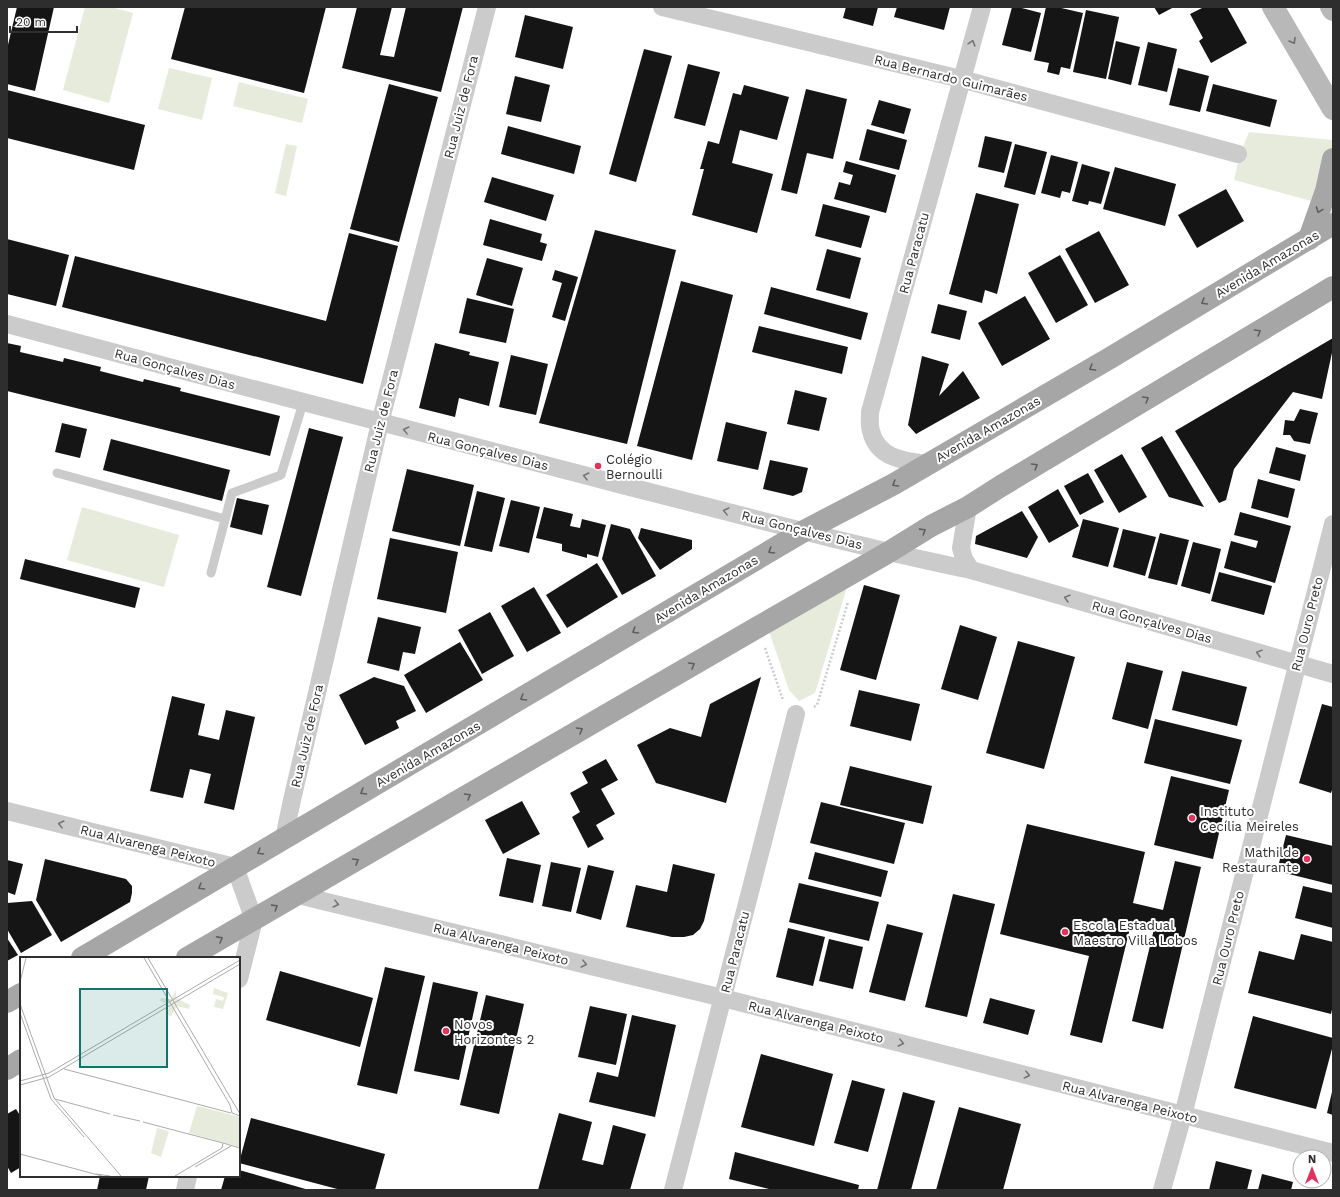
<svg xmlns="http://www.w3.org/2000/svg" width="1340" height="1197" font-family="'Work Sans',sans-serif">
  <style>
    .green { fill: #e6ebdb }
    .building { fill: #151515 }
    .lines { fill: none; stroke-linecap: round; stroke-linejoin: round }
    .path { stroke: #cbcbcb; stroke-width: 2.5; stroke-dasharray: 2 2; stroke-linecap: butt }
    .lane { stroke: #cbcbcb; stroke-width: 9 }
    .street { stroke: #cbcbcb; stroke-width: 18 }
    .secondary { stroke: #b8b8b8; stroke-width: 22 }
    .primary { stroke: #a6a6a6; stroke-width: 22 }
    .oneway { stroke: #6c6c6c }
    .oneway2 { stroke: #757575 }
    .oneway3 { stroke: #5e5e5e }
    .poi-dot { fill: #e3315b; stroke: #fff; stroke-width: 1.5 }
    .labels { text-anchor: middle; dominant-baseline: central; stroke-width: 4; stroke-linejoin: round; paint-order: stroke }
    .street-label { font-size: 13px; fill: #2e2e2e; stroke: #fff }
    .poi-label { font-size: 13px; fill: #2e2e2e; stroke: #fff; text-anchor: start }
    .inset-road { fill: none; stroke: #ababab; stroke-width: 1 }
    .view { fill: #0f766e; fill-opacity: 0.15; stroke: #0f766e; stroke-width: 2 }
    .inset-edge { fill: none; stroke: #2e2e2e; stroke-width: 2 }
  </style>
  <rect width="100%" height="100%" fill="#fff"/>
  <g class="green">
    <polygon points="85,7 111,7 133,13 109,103 63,90"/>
    <polygon points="169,68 212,78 202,120 158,109"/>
    <polygon points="239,82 308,99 302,123 233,106"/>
    <polygon points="1249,132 1333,140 1333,220 1319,203 1234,180 1240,154"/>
    <polygon points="286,144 297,146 286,196 275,193"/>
    <polygon points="82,507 179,535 164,587 67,560"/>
    <polygon points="847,587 815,693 799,701 789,690 769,631"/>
  </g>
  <g class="building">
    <polygon points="17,7 54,7 35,91 7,84 7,49"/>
    <polygon points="185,7 326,7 304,93 171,59"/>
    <polygon points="357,7 392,7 380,55 394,57 406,7 463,7 441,92 342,68"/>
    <polygon points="846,7 878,7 873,26 843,18"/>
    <polygon points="897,7 950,7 944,30 894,17"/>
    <polygon points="1012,7 1018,7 1041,13 1031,52 1002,45"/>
    <polygon points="1046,7 1057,7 1083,13 1070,69 1061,67 1059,75 1047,72 1049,63 1034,60"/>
    <polygon points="1154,7 1174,7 1159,15"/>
    <polygon points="1204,7 1227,7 1247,43 1211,63 1199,41 1203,38 1190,14"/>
    <polygon points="1086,10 1119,17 1106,79 1073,72"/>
    <polygon points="525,15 573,27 563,69 515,57"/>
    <polygon points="1116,41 1140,47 1131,85 1108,79"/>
    <polygon points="1148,42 1177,49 1167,92 1138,85"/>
    <polygon points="644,49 672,56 636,182 609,174"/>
    <polygon points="688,64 720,72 705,126 674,118"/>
    <polygon points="1178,68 1209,76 1200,112 1169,105"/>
    <polygon points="515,76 550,85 541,122 506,114"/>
    <polygon points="389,84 438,97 399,242 350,229"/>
    <polygon points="1213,84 1277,100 1270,127 1206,111"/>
    <polygon points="744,85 789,97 777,140 740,130 732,163 773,174 757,233 692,215 704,169 700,169 708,141 719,144 733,93 741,95"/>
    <polygon points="806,89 847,99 833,159 807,153 797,194 781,190"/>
    <polygon points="7,90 145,125 134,170 7,138"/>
    <polygon points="879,100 911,109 904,134 871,125"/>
    <polygon points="508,126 581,146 574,174 501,154"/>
    <polygon points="867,129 907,140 899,170 859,160"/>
    <polygon points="985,136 1012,142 1004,173 978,167"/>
    <polygon points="1015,144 1047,152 1035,195 1004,187"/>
    <polygon points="1051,155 1078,162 1070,193 1062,191 1060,198 1041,193"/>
    <polygon points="846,161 896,175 886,213 834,199 839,182 850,185 853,175 843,172"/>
    <polygon points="1082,164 1110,172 1101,204 1089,201 1088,205 1072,201"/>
    <polygon points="1115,167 1176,184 1165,226 1103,209"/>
    <polygon points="492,177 554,195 546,221 484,202"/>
    <polygon points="1226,189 1244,221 1197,248 1178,215"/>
    <polygon points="976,193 1019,204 997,294 985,290 982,303 949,294"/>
    <polygon points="823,204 870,216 861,248 815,236"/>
    <polygon points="490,219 542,234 540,242 547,244 542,261 483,245"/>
    <polygon points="595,230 676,250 627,444 539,423"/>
    <polygon points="1099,231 1129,285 1095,303 1065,249"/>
    <polygon points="349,233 398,246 363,384 62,307 75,256 326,321"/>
    <polygon points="7,239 69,255 56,306 7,294"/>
    <polygon points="827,249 861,258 850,299 816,290"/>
    <polygon points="1060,255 1088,305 1056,323 1028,273"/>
    <polygon points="487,258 523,268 512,306 476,295"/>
    <polygon points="555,270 578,277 565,321 552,317 562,283 552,280"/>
    <polygon points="681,281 733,295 692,460 637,446"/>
    <polygon points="771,287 868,313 861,340 764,314"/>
    <polygon points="1025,296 1050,339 1002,366 978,323"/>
    <polygon points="467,298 514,309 506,343 459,333"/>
    <polygon points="938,304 967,311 960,340 931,333"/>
    <polygon points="759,326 848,347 842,374 752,352"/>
    <polygon points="1333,338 1333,348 1322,399 1293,392 1234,469 1226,500 1219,503 1175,431"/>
    <polygon points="7,343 21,346 20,352 63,362 64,358 101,367 100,371 143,382 144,379 181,388 180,391 280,416 270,456 7,391"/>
    <polygon points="435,343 470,352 469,355 499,362 489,406 459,398 455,417 419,408"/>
    <polygon points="511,355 548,364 536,415 499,407"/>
    <polygon points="922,356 949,364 939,396 963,371 980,398 916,434 908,425"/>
    <polygon points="795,390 827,398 819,431 787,424"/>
    <polygon points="1300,409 1318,413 1310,444 1294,441 1290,435 1283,435 1285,420 1294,421"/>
    <polygon points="726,422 767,432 758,470 717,461"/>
    <polygon points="62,423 87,429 80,458 55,452"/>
    <polygon points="309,428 343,437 301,596 267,587"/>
    <polygon points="1162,436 1204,507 1169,497 1141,448"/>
    <polygon points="111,439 230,470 222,501 103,470"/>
    <polygon points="1276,447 1306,455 1300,481 1269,473"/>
    <polygon points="1122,454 1147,497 1119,513 1094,470"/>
    <polygon points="770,460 808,468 802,492 793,496 763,489"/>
    <polygon points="407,469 474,485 460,546 392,531"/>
    <polygon points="1088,473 1104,502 1080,515 1064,486"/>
    <polygon points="1258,479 1295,489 1288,518 1251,508"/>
    <polygon points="1058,489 1079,526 1049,543 1028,507"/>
    <polygon points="477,491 505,498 492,552 464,546"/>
    <polygon points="237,498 269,505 262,535 230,527"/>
    <polygon points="511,500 540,507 529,553 499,546"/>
    <polygon points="544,507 573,514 570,526 580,528 582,519 606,525 598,557 587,554 587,558 562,551 562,544 536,538"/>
    <polygon points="1022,511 1038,537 1027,558 975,544 976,536"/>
    <polygon points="1240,512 1291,526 1275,583 1224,568 1231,541 1256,548 1258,541 1234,535"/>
    <polygon points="1083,519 1119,528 1108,567 1072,557"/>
    <polygon points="611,524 630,529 656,576 622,595 602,559"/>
    <polygon points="641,528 692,540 692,549 660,570 638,538"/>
    <polygon points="1123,529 1156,537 1145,576 1113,567"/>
    <polygon points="1160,533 1189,540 1177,585 1148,578"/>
    <polygon points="390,538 458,552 446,613 377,599"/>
    <polygon points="1193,542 1221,549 1210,594 1181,586"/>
    <polygon points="25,559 140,588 135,608 20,579"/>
    <polygon points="597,563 618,597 567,628 546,595"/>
    <polygon points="1219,572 1272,586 1264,615 1211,601"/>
    <polygon points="864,585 900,595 876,680 840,670"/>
    <polygon points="534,587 561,633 527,652 501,606"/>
    <polygon points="490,612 514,656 482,674 458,630"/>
    <polygon points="378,617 421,627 415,654 403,652 399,671 367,663"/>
    <polygon points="960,625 997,637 978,700 941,689"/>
    <polygon points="1018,641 1075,657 1044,769 986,753"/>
    <polygon points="460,642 483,680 426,713 404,675"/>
    <polygon points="1127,662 1163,671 1148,729 1112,719"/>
    <polygon points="1182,671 1247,687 1237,726 1172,710"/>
    <polygon points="374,677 404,686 416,711 396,721 399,728 365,745 339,695"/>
    <polygon points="761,677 726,803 656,783 637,745 670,728 701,737 710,704"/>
    <polygon points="859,690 920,704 911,741 850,726"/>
    <polygon points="172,696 205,704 198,735 219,740 226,710 255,717 234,810 204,803 211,774 190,769 183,798 150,791"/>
    <polygon points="1322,704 1333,707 1333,787 1331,793 1299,783"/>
    <polygon points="1155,719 1242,740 1230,784 1144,763"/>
    <polygon points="606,759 618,780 601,789 615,814 596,825 604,839 588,848 572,817 580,812 570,793 588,783 582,772"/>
    <polygon points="850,766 932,786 923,824 840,805"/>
    <polygon points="1171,776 1229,790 1213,859 1154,845"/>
    <polygon points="522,801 540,834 503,854 485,820"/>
    <polygon points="821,802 905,823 894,864 810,843"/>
    <polygon points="1027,824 1145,852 1133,903 1163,910 1175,861 1201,867 1163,1029 1132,1021 1154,929 1131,924 1102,1043 1070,1035 1089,956 1000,934"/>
    <polygon points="1286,835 1333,846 1333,885 1277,871"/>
    <polygon points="815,852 888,871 881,897 808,879"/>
    <polygon points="507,858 541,865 533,903 499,896"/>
    <polygon points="45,859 126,879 132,886 132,893 130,902 61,942 36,900"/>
    <polygon points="7,860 23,864 15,895 7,892"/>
    <polygon points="551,862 581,868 571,912 542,906"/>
    <polygon points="673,864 715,874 704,921 700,929 693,935 684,937 672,937 626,927 636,885 667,892"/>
    <polygon points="588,865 614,871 601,920 576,913"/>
    <polygon points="799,883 879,902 869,941 789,922"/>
    <polygon points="1303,886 1333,893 1333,928 1295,918"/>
    <polygon points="953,894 995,904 967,1017 925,1007"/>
    <polygon points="32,901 52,935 21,953 7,929 7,903"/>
    <polygon points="887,924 923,933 905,1001 869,992"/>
    <polygon points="788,928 825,937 813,986 776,977"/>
    <polygon points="1301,934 1333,942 1333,1005 1331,1014 1248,993 1259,951 1294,960"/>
    <polygon points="7,938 18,955 7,961"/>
    <polygon points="829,939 863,947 853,989 819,981"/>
    <polygon points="385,967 425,976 397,1094 357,1085"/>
    <polygon points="280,971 373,998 360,1047 266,1020"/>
    <polygon points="433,982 478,992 459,1080 414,1071"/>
    <polygon points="486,995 524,1004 499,1114 460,1105"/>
    <polygon points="990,998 1035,1010 1028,1035 983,1023"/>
    <polygon points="590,1006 627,1014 616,1065 578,1057"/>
    <polygon points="632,1015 676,1025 655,1117 589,1102 597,1072 618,1077"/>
    <polygon points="1253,1016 1333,1038 1333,1045 1316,1109 1234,1088"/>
    <polygon points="761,1054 833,1074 814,1146 741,1127"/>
    <polygon points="852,1080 885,1089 868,1152 834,1143"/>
    <polygon points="903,1092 935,1101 911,1190 877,1190"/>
    <polygon points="1332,1092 1333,1093 1333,1115 1327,1113"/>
    <polygon points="959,1107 1021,1124 1003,1190 936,1190"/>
    <polygon points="16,1109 21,1117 21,1167 11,1173 7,1166 7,1114"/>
    <polygon points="559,1113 592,1122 582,1160 603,1165 613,1125 646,1134 630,1190 538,1190"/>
    <polygon points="251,1118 385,1154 375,1190 341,1190 239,1163"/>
    <polygon points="735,1152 859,1185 858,1190 773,1190 729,1179"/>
    <polygon points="1216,1161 1252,1170 1247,1190 1209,1190"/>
    <polygon points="239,1170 309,1190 221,1190 225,1176 239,1176"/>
    <polygon points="1262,1174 1293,1182 1291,1190 1258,1190"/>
    <polygon points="100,1176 149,1176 146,1190 97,1190"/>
  </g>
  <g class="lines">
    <g class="path">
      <polyline points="765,648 783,700"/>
      <polyline points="814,707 817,705 848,602"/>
    </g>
    <g class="lane">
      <polyline points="57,473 225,519"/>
      <polyline points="211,573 232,493 281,475 303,403"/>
    </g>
    <g class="street">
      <polyline points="662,7 961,79 1238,154"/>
      <path d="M7 324C213 379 419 433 626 486 741 515 855 546 971 570L1333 674"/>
      <path d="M926 464C904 461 877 458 871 431 869 425 870 418 870 412L982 7"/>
      <polyline points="968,507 961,548 964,559 971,570"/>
      <polyline points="7,811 235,867 254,920 239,979"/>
      <polyline points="284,838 292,800 380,423 487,7"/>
      <polyline points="298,895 723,998 1333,1153"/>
      <polyline points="185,1190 188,1176"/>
      <polyline points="673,1190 796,714"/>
      <polyline points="1162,1190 1183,1115 1333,524"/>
    </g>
    <g class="secondary">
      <polyline points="1273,7 1333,109"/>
      <polyline points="1331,7 1333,10"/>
    </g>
    <g class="primary">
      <polyline points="1309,239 1326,191 1333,159"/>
      <polyline points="82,958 804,531 894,484 1110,358 1333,224"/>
      <polyline points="187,958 758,627 889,552 931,526 968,507 1001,486 1333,287"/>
      <polyline points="7,1002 21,994"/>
      <polyline points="7,1069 21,1060"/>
    </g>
  </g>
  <defs><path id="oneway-chevron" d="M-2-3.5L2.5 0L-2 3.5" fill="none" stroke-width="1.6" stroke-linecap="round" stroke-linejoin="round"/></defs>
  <use class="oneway" href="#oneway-chevron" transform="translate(1293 41) rotate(60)"/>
  <g class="oneway2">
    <use href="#oneway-chevron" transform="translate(972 43) rotate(-74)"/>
    <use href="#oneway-chevron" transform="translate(406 430) rotate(-166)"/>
    <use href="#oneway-chevron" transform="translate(586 476) rotate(-166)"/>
    <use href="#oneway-chevron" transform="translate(726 511) rotate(-166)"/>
    <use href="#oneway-chevron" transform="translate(1067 598) rotate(-164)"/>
    <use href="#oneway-chevron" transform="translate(1259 653) rotate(-164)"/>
    <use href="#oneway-chevron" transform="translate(61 824) rotate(-166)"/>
    <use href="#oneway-chevron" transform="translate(336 904) rotate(14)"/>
    <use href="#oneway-chevron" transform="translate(584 964) rotate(14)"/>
    <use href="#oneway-chevron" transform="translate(901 1043) rotate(14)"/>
    <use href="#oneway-chevron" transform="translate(1027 1075) rotate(14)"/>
  </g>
  <g class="oneway3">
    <use href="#oneway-chevron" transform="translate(1319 210) rotate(110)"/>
    <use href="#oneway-chevron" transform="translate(1204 302) rotate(149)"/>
    <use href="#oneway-chevron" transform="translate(1258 332) rotate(-31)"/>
    <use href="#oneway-chevron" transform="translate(1092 368) rotate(150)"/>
    <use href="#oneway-chevron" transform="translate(1146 399) rotate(-31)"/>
    <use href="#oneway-chevron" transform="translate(1035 466) rotate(-31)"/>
    <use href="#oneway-chevron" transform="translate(895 484) rotate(149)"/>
    <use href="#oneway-chevron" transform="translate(923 531) rotate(-32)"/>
    <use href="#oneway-chevron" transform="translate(771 551) rotate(149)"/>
    <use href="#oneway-chevron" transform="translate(635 631) rotate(149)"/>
    <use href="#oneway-chevron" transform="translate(692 665) rotate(-30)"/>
    <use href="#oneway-chevron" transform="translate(523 698) rotate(149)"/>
    <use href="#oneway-chevron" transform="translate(580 730) rotate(-30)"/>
    <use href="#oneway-chevron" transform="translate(363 792) rotate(150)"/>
    <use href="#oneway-chevron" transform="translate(468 796) rotate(-30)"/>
    <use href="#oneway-chevron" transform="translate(260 852) rotate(149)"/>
    <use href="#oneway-chevron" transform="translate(356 861) rotate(-30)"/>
    <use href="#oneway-chevron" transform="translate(201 887) rotate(149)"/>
    <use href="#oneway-chevron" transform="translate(275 907) rotate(-32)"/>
    <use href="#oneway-chevron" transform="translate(220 939) rotate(-29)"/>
  </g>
  <g class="poi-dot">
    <circle cx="598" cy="466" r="4"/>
    <circle cx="1192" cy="818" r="4"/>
    <circle cx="1307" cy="859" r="4"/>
    <circle cx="1065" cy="932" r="4"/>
    <circle cx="446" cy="1031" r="4"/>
  </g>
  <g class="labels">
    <g class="street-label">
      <text transform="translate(951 78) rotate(14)">Rua Bernardo Guimarães</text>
      <text transform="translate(461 107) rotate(-76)">Rua Juiz de Fora</text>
      <text transform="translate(914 253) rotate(-75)">Rua Paracatu</text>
      <text transform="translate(1267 264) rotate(-31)">Avenida Amazonas</text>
      <text transform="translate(175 369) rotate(15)">Rua Gonçalves Dias</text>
      <text transform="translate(381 421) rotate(-76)">Rua Juiz de Fora</text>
      <text transform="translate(988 429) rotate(-30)">Avenida Amazonas</text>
      <text transform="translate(488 451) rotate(14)">Rua Gonçalves Dias</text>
      <text transform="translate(802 530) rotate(14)">Rua Gonçalves Dias</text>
      <text transform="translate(706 589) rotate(-31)">Avenida Amazonas</text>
      <text transform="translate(1152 622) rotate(16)">Rua Gonçalves Dias</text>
      <text transform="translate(1307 624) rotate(-76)">Rua Ouro Preto</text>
      <text transform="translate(307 736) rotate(-77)">Rua Juiz de Fora</text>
      <text transform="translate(428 754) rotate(-30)">Avenida Amazonas</text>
      <text transform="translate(148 846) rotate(14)">Rua Alvarenga Peixoto</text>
      <text transform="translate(1228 938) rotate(-76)">Rua Ouro Preto</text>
      <text transform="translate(501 944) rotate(14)">Rua Alvarenga Peixoto</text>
      <text transform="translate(735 952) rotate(-76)">Rua Paracatu</text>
      <text transform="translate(816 1022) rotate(14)">Rua Alvarenga Peixoto</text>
      <text transform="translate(1130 1102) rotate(14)">Rua Alvarenga Peixoto</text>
    </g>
    <g class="poi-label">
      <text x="606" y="459">Colégio<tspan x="606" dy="15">Bernoulli</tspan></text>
      <text x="1200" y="811">Instituto<tspan x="1200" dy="15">Cecília Meireles</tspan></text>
      <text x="1299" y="852" text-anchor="end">Mathilde<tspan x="1299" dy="15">Restaurante</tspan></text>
      <text x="1073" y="925">Escola Estadual<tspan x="1073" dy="15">Maestro Villa Lobos</tspan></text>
      <text x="454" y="1024">Novos<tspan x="454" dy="15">Horizontes 2</tspan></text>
    </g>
  </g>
  <g transform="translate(20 957)">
    <rect width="220" height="220" fill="#fff"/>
    <path d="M194 31 208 36 203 52 194 50 196 42 203 44 204 40 193 37ZM156 33V41L170 48 169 52 157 49 151 59 147 58 149 50 146 46 140 44 141 41 151 42ZM177 149 220 160V190L169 176ZM137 171 149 174 141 200 131 196Z" fill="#e6ebdb"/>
    <path class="inset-road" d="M124 1 210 148 212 156 220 159M128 1 220 157M0 25 6 1M0 47 34 141 101 219M0 56 31 142 64 180M44 112 211 156M0 124 29 116 220 3M0 128 29 120 220 7M35 142 90 157M93 158 120 164M123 165 203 186M0 197 82 219M175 210 211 189M76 217 90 219M155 219 202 191 203 186 220 191"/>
    <path class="view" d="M60 32H147V110H60Z"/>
    <rect width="220" height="220" class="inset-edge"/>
  </g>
  <rect width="1340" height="1197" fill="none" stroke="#2e2e2e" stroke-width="16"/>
  <g transform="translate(1312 1169)"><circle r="19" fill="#ffffff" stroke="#ababab"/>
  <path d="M0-3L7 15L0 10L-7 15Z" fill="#e3315b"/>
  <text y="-6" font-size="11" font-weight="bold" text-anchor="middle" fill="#2e2e2e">N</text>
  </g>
  <path d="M10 26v6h67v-6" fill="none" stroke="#2e2e2e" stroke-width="2"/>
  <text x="16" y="26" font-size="12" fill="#2e2e2e" stroke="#ffffff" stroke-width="3" paint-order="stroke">20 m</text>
</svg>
